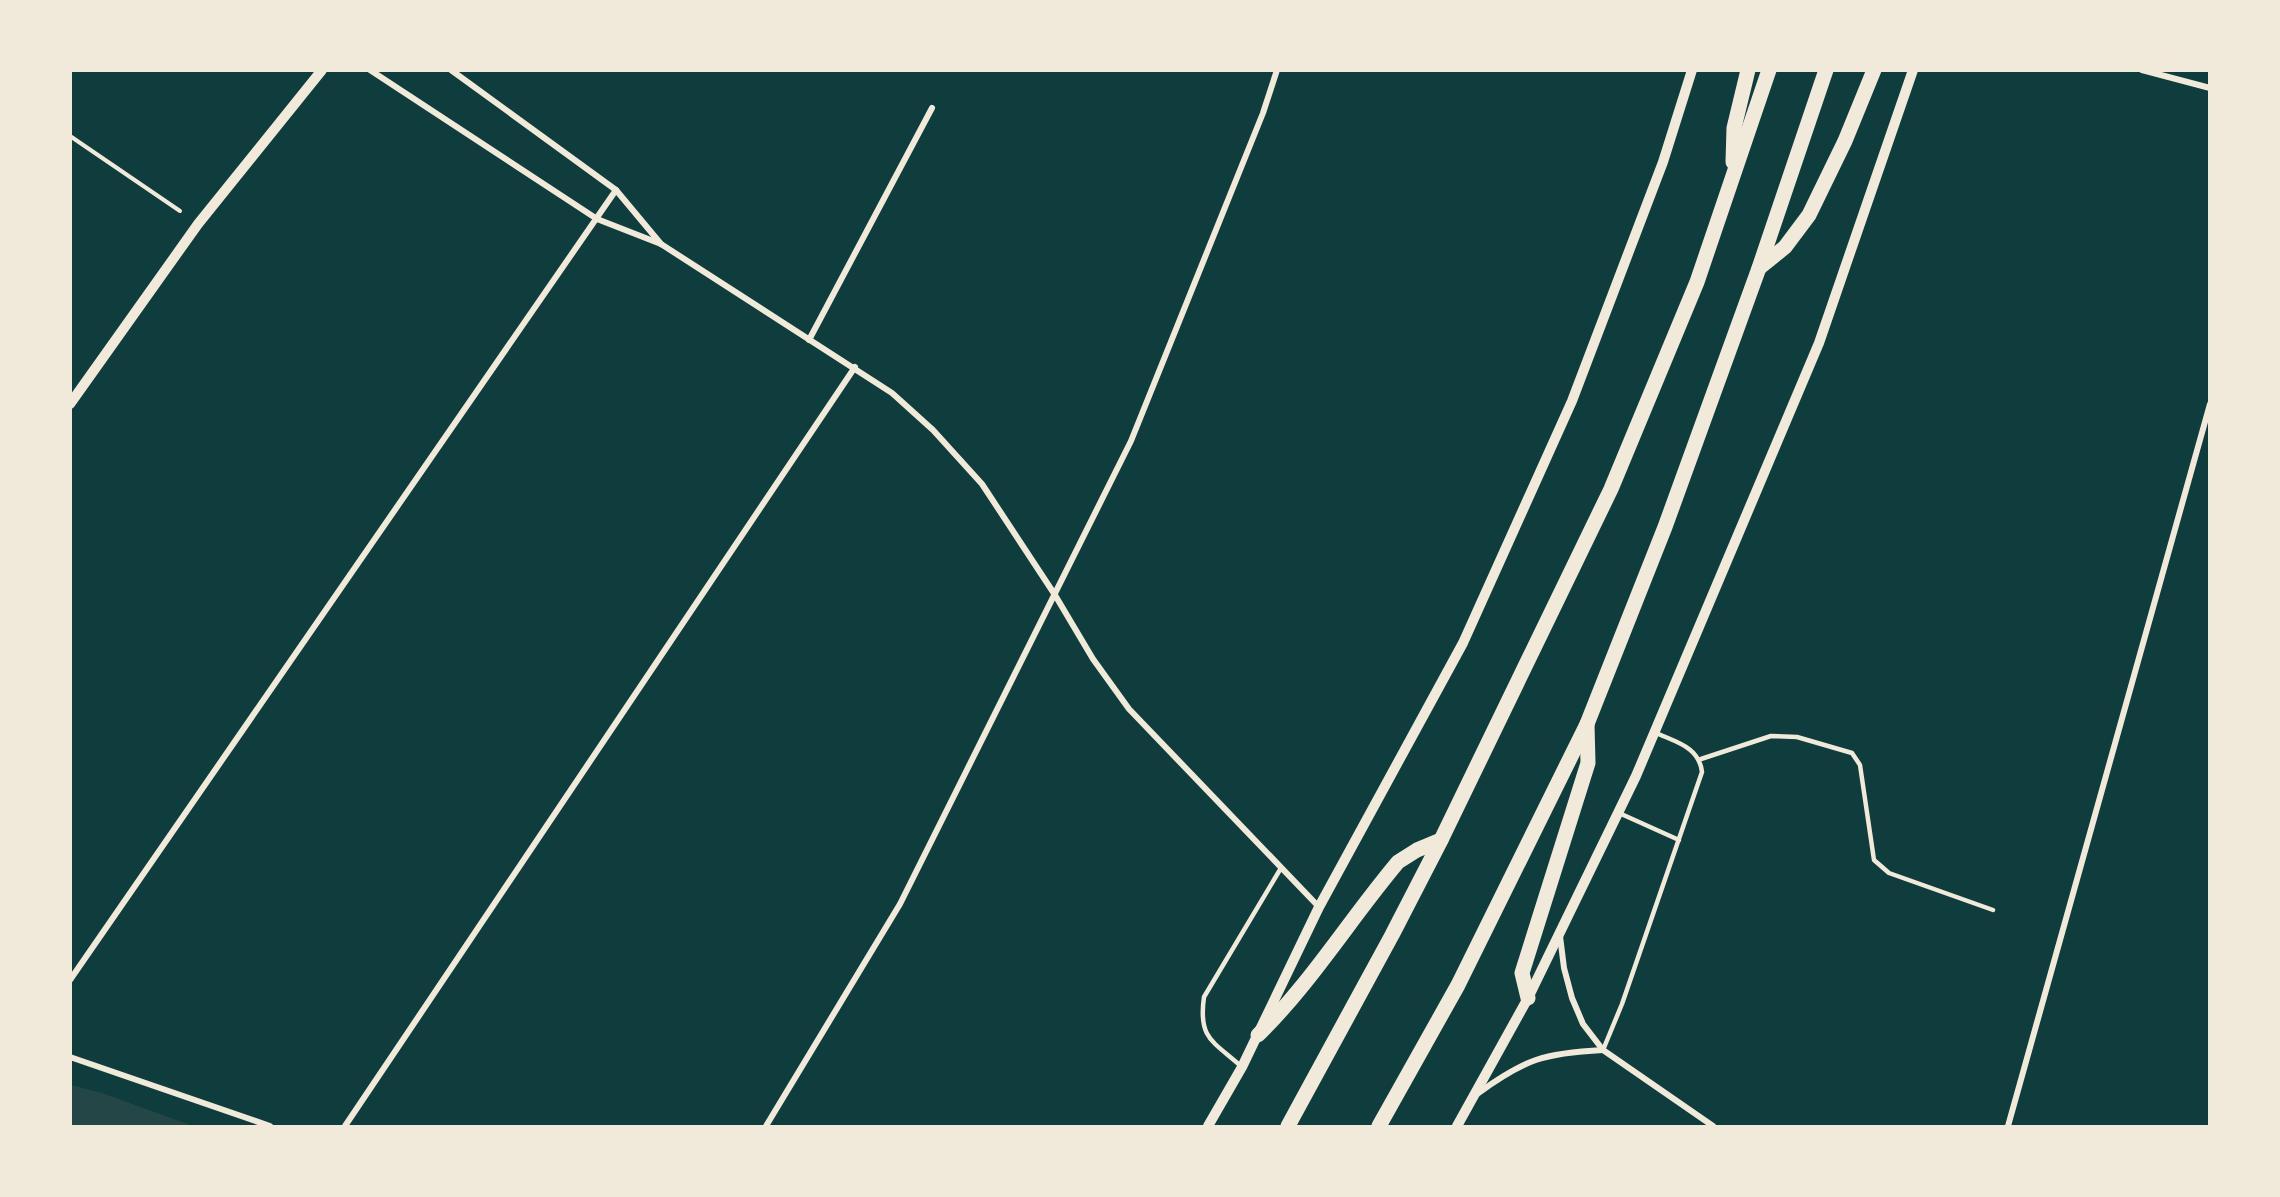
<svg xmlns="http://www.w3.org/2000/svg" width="2280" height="1197" font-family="'Sofia Sans Condensed',sans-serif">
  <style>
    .green { fill: #244646 }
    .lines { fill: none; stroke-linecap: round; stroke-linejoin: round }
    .path { stroke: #f1e9da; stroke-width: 4 }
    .service { stroke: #f1e9da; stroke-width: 4.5 }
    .minor { stroke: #f1e9da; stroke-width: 6 }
    .tertiary { stroke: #f1e9da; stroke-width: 10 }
    .primary { stroke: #f1e9da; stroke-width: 15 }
  </style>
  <rect width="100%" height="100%" fill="#0f3d3e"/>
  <polygon class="green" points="71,1085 102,1093 193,1126 71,1126"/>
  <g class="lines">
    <polyline class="path" points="70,136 180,211"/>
    <g class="service">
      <polyline points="1701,759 1771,736 1797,737 1852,753 1860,765 1874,860 1889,873 1993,910"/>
      <polyline points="1619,813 1679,840"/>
      <path d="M1603 1050 1622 1004 1702 772C1699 746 1675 742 1654 732"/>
      <path d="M1242 1067C1213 1041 1198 1039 1204 997L1281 868"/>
    </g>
    <g class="minor">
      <polyline points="370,70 597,219 661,244 892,393 933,430 982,484 1055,595 1093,659 1129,709 1319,907"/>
      <polyline points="451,70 616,190 661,244"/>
      <polyline points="2142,70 2210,88"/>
      <polyline points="809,340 932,108"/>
      <polyline points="1560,936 1564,968 1572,998 1583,1024 1603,1050 1713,1126"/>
      <polyline points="70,980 616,190"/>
      <polyline points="70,1057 270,1126"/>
      <path d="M1477 1094C1525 1059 1544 1053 1603 1050"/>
      <polyline points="345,1126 855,367"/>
      <polyline points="766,1126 900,904 1131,441 1263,113 1277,70"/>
      <polyline points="2008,1126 2210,404"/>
    </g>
    <g class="tertiary">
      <polyline points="70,404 198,224 322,70"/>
      <polyline points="1208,1126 1242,1067 1319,907 1463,643 1572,401 1663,162 1692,70"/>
      <polyline points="1457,1126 1528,998 1636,776 1819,343 1913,70"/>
    </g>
    <g class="primary">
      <polyline points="1733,162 1734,128 1748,70"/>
      <polyline points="1759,268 1785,247 1809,215 1845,141 1874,70"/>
      <polyline points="1528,998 1522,973 1588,763 1587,724"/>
      <path d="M1258 1035C1311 983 1350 919 1398 862L1417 850 1441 840"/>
      <polyline points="1288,1126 1392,935 1441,840 1611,489 1697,282 1769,70"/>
      <polyline points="1379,1126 1458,985 1587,724 1665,527 1759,268 1826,70"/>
    </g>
  </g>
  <rect width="2280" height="1197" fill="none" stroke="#f1e9da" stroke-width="144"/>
</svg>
